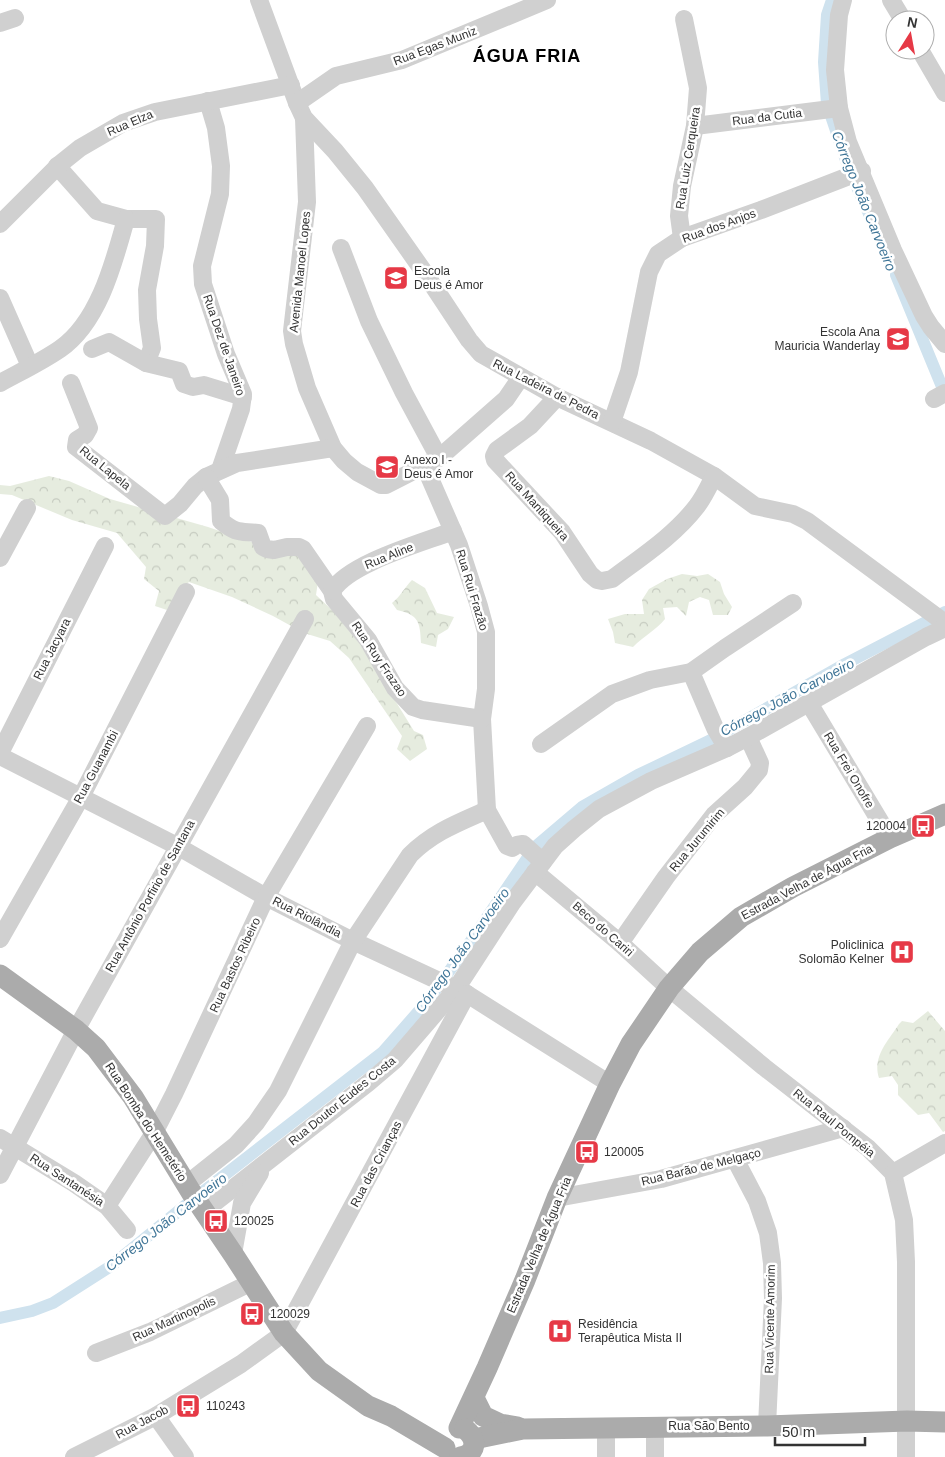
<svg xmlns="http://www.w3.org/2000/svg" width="945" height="1457" font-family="Helvetica,sans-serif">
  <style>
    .forest { fill: url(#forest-crowns) }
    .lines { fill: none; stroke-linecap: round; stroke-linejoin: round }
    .canal { stroke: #cfe2ee; stroke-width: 12 }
    .minor { stroke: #d0d0d0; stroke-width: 18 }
    .major { stroke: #ababab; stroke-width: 21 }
    .labels { text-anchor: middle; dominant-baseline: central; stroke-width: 5; stroke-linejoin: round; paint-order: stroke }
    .street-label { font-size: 12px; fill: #333; stroke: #fff }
    .poi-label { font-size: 12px; fill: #333; stroke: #fff; text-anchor: start }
    .water-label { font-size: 14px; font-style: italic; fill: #3f7597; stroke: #fff }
    .district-label { font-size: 18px; font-weight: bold; letter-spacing: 1px; fill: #000; stroke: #fff }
  </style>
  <defs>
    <pattern id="forest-crowns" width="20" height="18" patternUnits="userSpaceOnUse" patternTransform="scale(1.25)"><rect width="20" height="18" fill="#e6ecdf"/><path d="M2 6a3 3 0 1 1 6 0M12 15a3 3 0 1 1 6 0" fill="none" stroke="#c6cbc0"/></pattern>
  </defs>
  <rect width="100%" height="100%" fill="#fff"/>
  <g class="forest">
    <polygon points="49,476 69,481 110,499 208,527 252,542 311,554 319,575 316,595 333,611 360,644 414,731 423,735 427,749 410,761 397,749 402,736 349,658 330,641 304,633 273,616 232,597 189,582 180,590 167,610 155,606 159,591 144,579 146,567 117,533 72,520 12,495 0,494 0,485 10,486"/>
    <path d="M682 574 697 576 708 574 720 582 724 594 732 607 728 615H713L709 600 700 597 689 602 686 616 677 607 663 608 665 619C656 630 644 636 633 647L615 643 613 632 608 619 625 614H644L642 600 649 589 667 579Z"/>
    <path d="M412 580 425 588 437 613 454 617 448 629 438 635 436 647 421 643C420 622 419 615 397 610L392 603C400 597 404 588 412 580Z"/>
    <path d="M928 1011 945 1031V1131L943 1132 929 1113 918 1115 898 1095V1085L892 1076 879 1078C872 1057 888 1041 899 1024L902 1021 913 1023Z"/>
  </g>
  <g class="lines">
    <g class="canal">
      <polyline points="832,0 827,15 824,62 827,104 849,169 870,216"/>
      <polyline points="896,275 945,394"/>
      <polyline points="0,1318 32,1311 53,1303 111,1266 186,1205 383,1052 426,1003 469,944 535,847 582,807 638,775 709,741 845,664 945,612"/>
    </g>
    <g class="minor">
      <polyline points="259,0 297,103 304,118 335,151 365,188 424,272 469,340 481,354 557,397 651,441 714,476 755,506 793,514 807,521 945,623"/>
      <polyline points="843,0 839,15 835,70 839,108 848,142 893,250 924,316 931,327 945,344"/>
      <polyline points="891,0 903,20"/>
      <polyline points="0,23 15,18"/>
      <polyline points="920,50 945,93"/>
      <polyline points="208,101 216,128 221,166 220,194 202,266 203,284 226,354 243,394 241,409 220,470"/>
      <polyline points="297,103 336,76 402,60 547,0"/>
      <polyline points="304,118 307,202 292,331 294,344 307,388 333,448 344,461 357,472 381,485 386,485 439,458 506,399 521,377"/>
      <polyline points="695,126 839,108"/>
      <polyline points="57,166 97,211 126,219 156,219 155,246 147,290 148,319 152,348 146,363"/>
      <polyline points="0,224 60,164 80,148 123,123 155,112 291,85"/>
      <polyline points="682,238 679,216 682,186 695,126 698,88 684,19"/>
      <polyline points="341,248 369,321 404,393 439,458"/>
      <polyline points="0,298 30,366"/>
      <polyline points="92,349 109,342 146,363 179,371 184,384 193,387 204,385 243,397"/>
      <path d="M0 383C20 372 41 362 60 349 99 322 114 262 126 219"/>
      <polyline points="71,383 89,428 85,435 77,440 76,447 165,516 180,504 195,486 206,477 237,463 333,448"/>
      <path d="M557 397 530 426 497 450 494 456 495 460 562 532 590 574 597 580 602 581 612 579C641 557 674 536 697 506 704 497 709 486 714 476"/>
      <polyline points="934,399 945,393"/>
      <polyline points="612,422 629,372 649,272 658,254 682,238 761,210 862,171"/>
      <polyline points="425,467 459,545 479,606 486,632 486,689 482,719 487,810 507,846 512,848 517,845 523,844 543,862"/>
      <path d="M206 477 220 500 221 521C237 534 239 531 258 533L263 547 267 549 274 550 287 547H299L303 549 332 591 334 599 368 640 395 688 413 707 422 710 482 719"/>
      <polyline points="0,558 27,508"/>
      <path d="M332 591C349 563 422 543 453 531"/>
      <polyline points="691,672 715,728 727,748"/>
      <polyline points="809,703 890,838"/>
      <polyline points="541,744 612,694 650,680 691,672 725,648 793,603"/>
      <polyline points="0,753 105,546"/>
      <polyline points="0,756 177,846 266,897 353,941 467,994 610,1084"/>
      <polyline points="535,872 620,943 669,988 764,1067 868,1148 893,1173 904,1220 906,1262 906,1457"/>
      <polyline points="0,939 81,797 186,592"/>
      <polyline points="620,943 666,877 714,815 745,787 759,770 760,763 748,737"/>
      <polyline points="0,1138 74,1183 107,1206 127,1230"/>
      <polyline points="735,1159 757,1201 768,1233 772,1263 773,1298 767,1426"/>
      <polyline points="893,1173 945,1143"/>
      <polyline points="0,1175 76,1030 305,619"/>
      <path d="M187 1184 236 1145 256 1123 278 1091 353 941 410 855C433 832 458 823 487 810"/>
      <polyline points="557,1198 661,1179 843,1128"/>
      <polyline points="107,1206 154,1133 174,1094 266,897 367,726"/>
      <polyline points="204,1211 368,1083 395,1060 456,989 512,903 555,846 574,829 599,809 651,781 727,748 748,737 926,637 945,628"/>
      <polyline points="233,1254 242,1203 260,1173"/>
      <polyline points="96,1353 150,1332 250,1283"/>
      <polyline points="156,1416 185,1457"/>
      <polyline points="606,1428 606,1457"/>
      <polyline points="74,1457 156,1416 241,1364 284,1333 467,994"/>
      <polyline points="655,1457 655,1427"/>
    </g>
    <g class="major">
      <polyline points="0,975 76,1030 96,1048 133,1097 191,1192 233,1254 284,1333 319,1371 368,1406 391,1416 445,1448"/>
      <polyline points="474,1398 483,1416 500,1424 518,1427"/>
      <polyline points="459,1428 487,1368 525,1280 557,1198 610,1084 631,1044 669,988 700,952 741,917 793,887 890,838 945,814"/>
      <polyline points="474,1439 523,1429 767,1426 907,1421 945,1422"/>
      <path d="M460 1457C477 1454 478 1439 465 1429"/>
    </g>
  </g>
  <defs>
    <symbol id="school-square" viewBox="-11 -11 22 22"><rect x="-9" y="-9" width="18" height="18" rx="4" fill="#e63946" stroke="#fff"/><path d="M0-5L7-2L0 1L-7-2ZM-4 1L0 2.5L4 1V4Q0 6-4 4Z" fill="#fff"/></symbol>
    <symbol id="bus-square" viewBox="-11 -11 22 22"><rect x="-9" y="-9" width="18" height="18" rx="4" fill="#e63946" stroke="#fff"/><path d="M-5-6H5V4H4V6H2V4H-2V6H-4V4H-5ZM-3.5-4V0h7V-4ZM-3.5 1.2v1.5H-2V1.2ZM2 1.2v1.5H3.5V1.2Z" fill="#fff"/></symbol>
    <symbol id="hospital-square" viewBox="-11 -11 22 22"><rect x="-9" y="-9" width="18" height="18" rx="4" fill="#e63946" stroke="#fff"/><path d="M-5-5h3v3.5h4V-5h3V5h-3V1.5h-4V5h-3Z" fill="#fff"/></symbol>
  </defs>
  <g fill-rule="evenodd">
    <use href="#school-square" x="382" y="264" width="28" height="28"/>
    <use href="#school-square" x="884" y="325" width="28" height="28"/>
    <use href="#school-square" x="373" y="453" width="28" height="28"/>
    <use href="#bus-square" x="909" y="812" width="28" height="28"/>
    <use href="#hospital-square" x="888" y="938" width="28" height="28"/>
    <use href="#bus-square" x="573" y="1138" width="28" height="28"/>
    <use href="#bus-square" x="202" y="1207" width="28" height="28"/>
    <use href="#bus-square" x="238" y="1300" width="28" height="28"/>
    <use href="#hospital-square" x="546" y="1317" width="28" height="28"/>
    <use href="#bus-square" x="174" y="1392" width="28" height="28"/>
  </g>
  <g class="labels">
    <g class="street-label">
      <text transform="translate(435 46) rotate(-21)">Rua Egas Muniz</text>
      <text transform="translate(767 117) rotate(-7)">Rua da Cutia</text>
      <text transform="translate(130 123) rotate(-23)">Rua Elza</text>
      <text transform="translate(688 158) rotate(-81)">Rua Luiz Cerqueira</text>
      <text transform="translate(719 226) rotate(-20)">Rua dos Anjos</text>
      <text transform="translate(300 272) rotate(-84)">Avenida Manoel Lopes</text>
      <text transform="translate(224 345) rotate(71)">Rua Dez de Janeiro</text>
      <text transform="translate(546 389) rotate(27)">Rua Ladeira de Pedra</text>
      <text transform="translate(105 468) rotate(39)">Rua Lapela</text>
      <text transform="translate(537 506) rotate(48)">Rua Mantiqueira</text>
      <text transform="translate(389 556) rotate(-22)">Rua Aline</text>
      <text transform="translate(472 590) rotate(73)">Rua Rui Frazão</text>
      <text transform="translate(52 649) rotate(-63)">Rua Jacyara</text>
      <text transform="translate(379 659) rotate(56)">Rua Ruy Frazao</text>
      <text transform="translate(96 767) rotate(-62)">Rua Guanambi</text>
      <text transform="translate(849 770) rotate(59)">Rua Frei Onofre</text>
      <text transform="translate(697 840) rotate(-50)">Rua Jurumirim</text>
      <text transform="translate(807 882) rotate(-28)">Estrada Velha de Água Fria</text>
      <text transform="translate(150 896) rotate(-61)">Rua Antônio Porfirio de Santana</text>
      <text transform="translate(307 917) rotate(27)">Rua Riolândia</text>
      <text transform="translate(603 929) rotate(41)">Beco do Cariri</text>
      <text transform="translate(235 965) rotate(-65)">Rua Bastos Ribeiro</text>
      <text transform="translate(342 1101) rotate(-39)">Rua Doutor Eudes Costa</text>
      <text transform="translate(146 1122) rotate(57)">Rua Bomba do Hemetério</text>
      <text transform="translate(834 1123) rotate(39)">Rua Raul Pompéia</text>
      <text transform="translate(376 1164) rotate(-62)">Rua das Crianças</text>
      <text transform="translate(701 1167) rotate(-14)">Rua Barão de Melgaço</text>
      <text transform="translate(67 1180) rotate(33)">Rua Santanésia</text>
      <text transform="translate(539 1245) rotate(-67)">Estrada Velha de Água Fria</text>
      <text transform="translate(174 1319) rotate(-25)">Rua Martinopolis</text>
      <text transform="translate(770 1319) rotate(-89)">Rua Vicente Amorim</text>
      <text transform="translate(142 1422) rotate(-28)">Rua Jacob</text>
      <text x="709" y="1426">Rua São Bento</text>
    </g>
    <g class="poi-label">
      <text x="414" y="271">Escola<tspan x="414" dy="14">Deus é Amor</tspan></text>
      <text x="880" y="332" text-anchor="end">Escola Ana<tspan x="880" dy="14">Mauricia Wanderlay</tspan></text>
      <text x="404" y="460">Anexo I -<tspan x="404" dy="14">Deus é Amor</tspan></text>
      <text x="906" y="826" text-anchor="end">120004</text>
      <text x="884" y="945" text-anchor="end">Policlinica<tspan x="884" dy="14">Solomão Kelner</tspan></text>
      <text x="604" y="1152">120005</text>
      <text x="234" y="1221">120025</text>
      <text x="270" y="1314">120029</text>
      <text x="578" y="1324">Residência<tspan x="578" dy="14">Terapêutica Mista II</tspan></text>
      <text x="206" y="1406">110243</text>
    </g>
    <g class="water-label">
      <text transform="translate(864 201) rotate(68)">Córrego João Carvoeiro</text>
      <text transform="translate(787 697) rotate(-28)">Córrego João Carvoeiro</text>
      <text transform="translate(462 950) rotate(-54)">Córrego João Carvoeiro</text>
      <text transform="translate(166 1222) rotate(-38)">Córrego João Carvoeiro</text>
    </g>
    <g class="district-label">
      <text x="527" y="56">ÁGUA FRIA</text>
    </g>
  </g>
  <g transform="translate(910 35) rotate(11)"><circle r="24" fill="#ffffff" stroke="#adadad"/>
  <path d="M0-4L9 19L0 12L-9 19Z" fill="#e63946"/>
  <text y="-8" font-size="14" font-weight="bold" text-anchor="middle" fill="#333333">N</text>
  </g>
  <path d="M775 1437v8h90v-8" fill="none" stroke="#333333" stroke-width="2.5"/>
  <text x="782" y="1437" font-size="15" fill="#333333" stroke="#ffffff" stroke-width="4" paint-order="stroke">50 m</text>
</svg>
